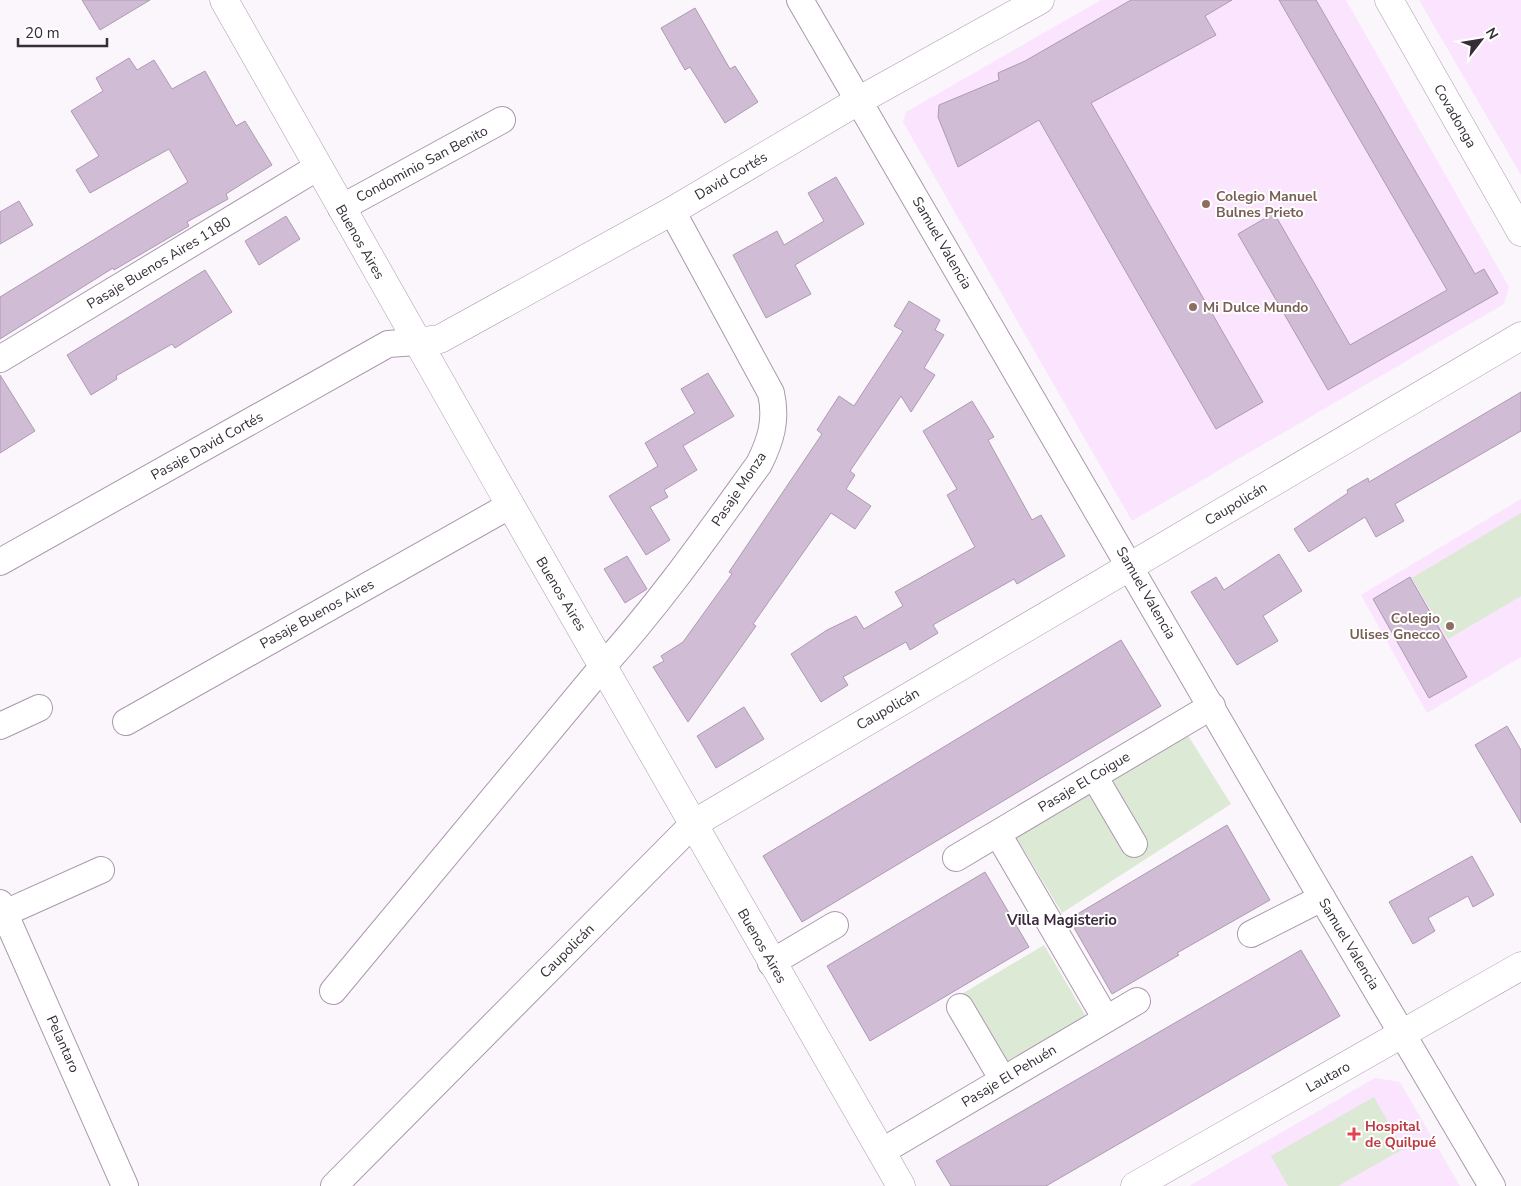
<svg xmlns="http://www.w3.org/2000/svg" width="1521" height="1186" font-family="'Nunito Sans',sans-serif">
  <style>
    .built { fill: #fae4fe }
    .park { fill: #dce9d4 }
    .building { fill: #d1bcd5; stroke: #ad9ab2 }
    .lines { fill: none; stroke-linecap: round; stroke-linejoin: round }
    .minor-casing { stroke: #ac97af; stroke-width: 28 }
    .tertiary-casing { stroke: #ac97af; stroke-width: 29 }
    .secondary-casing { stroke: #ac97af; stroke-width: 29 }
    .minor { stroke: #fff; stroke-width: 26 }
    .tertiary { stroke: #fff; stroke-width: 28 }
    .secondary { stroke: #fff; stroke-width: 28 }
    .education-dot { fill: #8d6e63; stroke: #fff; stroke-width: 2 }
    .health-dot { fill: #e0444e; stroke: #fff; stroke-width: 2 }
    .labels { text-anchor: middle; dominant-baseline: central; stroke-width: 4; stroke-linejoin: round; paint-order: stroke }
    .street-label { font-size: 14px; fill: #352d37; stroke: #fff }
    .education-label { font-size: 14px; font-weight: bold; fill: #785e54; stroke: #fff; text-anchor: start }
    .health-label { font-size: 14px; font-weight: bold; fill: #be3a42; stroke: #fff; text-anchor: start }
    .neighbourhood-label { font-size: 15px; font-weight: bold; fill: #3a293d; stroke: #fff }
  </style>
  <rect width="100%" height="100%" fill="#fbf6fc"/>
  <g class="built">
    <polygon points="1101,0 1346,0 1509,287 1504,304 1132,521 903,122 906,112"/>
    <polygon points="1419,0 1521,0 1521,175"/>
    <polygon points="1521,499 1521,657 1427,713 1361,595"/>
    <polygon points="1375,1078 1400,1082 1460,1186 1189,1186"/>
  </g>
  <g class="park">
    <polygon points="1521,513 1521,596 1448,639 1412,578"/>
    <polygon points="1187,734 1231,804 1062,913 1016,837"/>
    <polygon points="1044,945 1087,1018 1005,1068 960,995"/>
    <polygon points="1374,1097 1403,1149 1338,1186 1288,1186 1271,1156"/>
  </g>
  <g class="building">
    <polygon points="82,0 150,0 100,30"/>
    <polygon points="1131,0 1232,0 1205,16 1216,35 1091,103 1263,402 1216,429 1039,120 958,167 938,117 939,105 999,80 998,73 1025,61"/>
    <polygon points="1279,0 1316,0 1475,274 1484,269 1498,293 1328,390 1238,234 1274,213 1350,345 1447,290"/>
    <polygon points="695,8 730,69 735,66 758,102 725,123 690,67 685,70 661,28"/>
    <polygon points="129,58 137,70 154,60 172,89 205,71 236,126 245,121 272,165 226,194 228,199 187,222 189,226 114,270 113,268 0,339 0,297 188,182 169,149 90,193 76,170 99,156 71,111 103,91 96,78"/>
    <polygon points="836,177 864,224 795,265 811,294 766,318 733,255 777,231 784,245 824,221 808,193"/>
    <polygon points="19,201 33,225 0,244 0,212"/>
    <polygon points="286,216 300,239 259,265 245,241"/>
    <polygon points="205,270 232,312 175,348 172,344 116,376 117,379 91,395 67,355"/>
    <polygon points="909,301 940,320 935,330 944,335 924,368 935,375 911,412 901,396 850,471 855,475 846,489 871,506 855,529 831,513 753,624 756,626 688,722 653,667 664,661 661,656 683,642 732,574 729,572 822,434 817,430 839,396 854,406 903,331 894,326"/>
    <polygon points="708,373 734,416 683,446 697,470 664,490 668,497 650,507 670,540 646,555 609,496 658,466 645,443 695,413 681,389"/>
    <polygon points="0,375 35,431 0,453"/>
    <polygon points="1521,392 1521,431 1395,504 1404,521 1376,537 1365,517 1309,552 1294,529 1348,493 1347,490 1368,478 1369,482"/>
    <polygon points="972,401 994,437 988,440 1032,520 1041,515 1065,556 1017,584 1014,579 933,625 938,633 910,650 906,642 843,677 848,685 821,702 791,654 827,630 856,616 864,629 903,606 895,592 975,547 947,495 957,489 923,431"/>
    <polygon points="1279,554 1302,591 1263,616 1278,641 1237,665 1191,592 1216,577 1224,590"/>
    <polygon points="627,556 647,589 625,603 604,569"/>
    <polygon points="1410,577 1467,677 1429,698 1373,599"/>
    <polygon points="1121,640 1161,706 802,922 763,856"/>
    <polygon points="744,707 764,739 716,768 697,736"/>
    <polygon points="1507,726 1521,750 1521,823 1475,745"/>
    <polygon points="1227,825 1270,900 1177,953 1179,955 1112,994 1069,919"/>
    <polygon points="1472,856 1494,895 1473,907 1468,896 1428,918 1435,931 1413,944 1389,902"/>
    <polygon points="985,872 1029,947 870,1041 827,966"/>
    <polygon points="1301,950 1340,1016 1046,1186 951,1186 936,1161"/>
  </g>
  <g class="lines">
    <defs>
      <g id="minor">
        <polyline points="800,0 1322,898 1492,1186"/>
        <polyline points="341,208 502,120"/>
        <polyline points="0,359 318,167"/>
        <polyline points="0,562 388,344 417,342"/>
        <polyline points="126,722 509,506"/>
        <polyline points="0,726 39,708"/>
        <polyline points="1094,776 1134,844"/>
        <polyline points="998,834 1106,1019"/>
        <polyline points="956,858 1212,706"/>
        <polyline points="0,903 125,1186"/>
        <polyline points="5,913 101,870"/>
        <polyline points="1251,934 1322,898"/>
        <polyline points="771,963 835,925"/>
        <path d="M333 991 603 666C661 602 709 533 759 464 771 440 777 420 771 393L672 211"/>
        <polyline points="960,1007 1003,1080"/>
        <polyline points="881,1152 1137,1001"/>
        <polyline points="334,1186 693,824"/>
      </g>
      <g id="tertiary">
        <path d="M224 0C447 397 674 791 901 1186"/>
        <polyline points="417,342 440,339 672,211 858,101 1040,0"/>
        <polyline points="693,824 1521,336"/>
      </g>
      <g id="secondary">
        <polyline points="1389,0 1521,232"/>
        <polyline points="1135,1186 1521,966"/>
      </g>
    </defs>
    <use href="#minor" class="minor-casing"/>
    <use href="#tertiary" class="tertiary-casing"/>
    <use href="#secondary" class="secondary-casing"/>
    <use href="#minor" class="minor"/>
    <use href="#tertiary" class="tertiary"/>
    <use href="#secondary" class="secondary"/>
  </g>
  <g class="education-dot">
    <circle cx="1206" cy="204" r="5"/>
    <circle cx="1193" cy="307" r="5"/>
    <circle cx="1450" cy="626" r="5"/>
  </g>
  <path class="health-dot" d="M1351.5 1126.5h5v5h5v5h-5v5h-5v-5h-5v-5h5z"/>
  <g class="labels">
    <g class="street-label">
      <text transform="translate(1455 116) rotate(60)">Covadonga</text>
      <text transform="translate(422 164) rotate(-28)">Condominio San Benito</text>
      <text transform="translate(731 176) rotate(-30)">David Cortés</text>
      <text transform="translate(360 242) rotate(60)">Buenos Aires</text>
      <text transform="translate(942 243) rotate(60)">Samuel Valencia</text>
      <text transform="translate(159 263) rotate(-31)">Pasaje Buenos Aires 1180</text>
      <text transform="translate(207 446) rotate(-29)">Pasaje David Cortés</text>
      <text transform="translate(739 489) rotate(-56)">Pasaje Monza</text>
      <text transform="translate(1236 504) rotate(-31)">Caupolicán</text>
      <text transform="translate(1146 593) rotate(60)">Samuel Valencia</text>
      <text transform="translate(561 594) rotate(59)">Buenos Aires</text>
      <text transform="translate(317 614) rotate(-29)">Pasaje Buenos Aires</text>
      <text transform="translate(888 709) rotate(-30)">Caupolicán</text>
      <text transform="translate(1084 782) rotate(-31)">Pasaje El Coigue</text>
      <text transform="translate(1349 944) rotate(59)">Samuel Valencia</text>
      <text transform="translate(762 946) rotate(60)">Buenos Aires</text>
      <text transform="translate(567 951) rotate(-45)">Caupolicán</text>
      <text transform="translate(63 1044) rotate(66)">Pelantaro</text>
      <text transform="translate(1009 1076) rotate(-31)">Pasaje El Pehuén</text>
      <text transform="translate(1328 1077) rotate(-29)">Lautaro</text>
    </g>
    <g class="education-label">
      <text x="1216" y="196">Colegio Manuel<tspan x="1216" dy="16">Bulnes Prieto</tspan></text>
      <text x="1203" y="307">Mi Dulce Mundo</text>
      <text x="1440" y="618" text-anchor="end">Colegio<tspan x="1440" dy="16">Ulises Gnecco</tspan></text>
    </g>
    <g class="health-label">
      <text x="1365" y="1126">Hospital<tspan x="1365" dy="16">de Quilpué</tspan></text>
    </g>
    <g class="neighbourhood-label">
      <text x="1062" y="920">Villa Magisterio</text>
    </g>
  </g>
  <g transform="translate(1481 40) rotate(59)" stroke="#ffffff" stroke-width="4" paint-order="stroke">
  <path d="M0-4L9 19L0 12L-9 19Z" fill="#352d37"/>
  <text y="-8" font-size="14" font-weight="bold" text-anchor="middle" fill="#352d37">N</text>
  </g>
  <path d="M18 38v8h89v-8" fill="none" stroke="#352d37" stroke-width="2.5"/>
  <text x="25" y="38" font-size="15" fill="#352d37" stroke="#ffffff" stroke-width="4" paint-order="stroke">20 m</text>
</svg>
